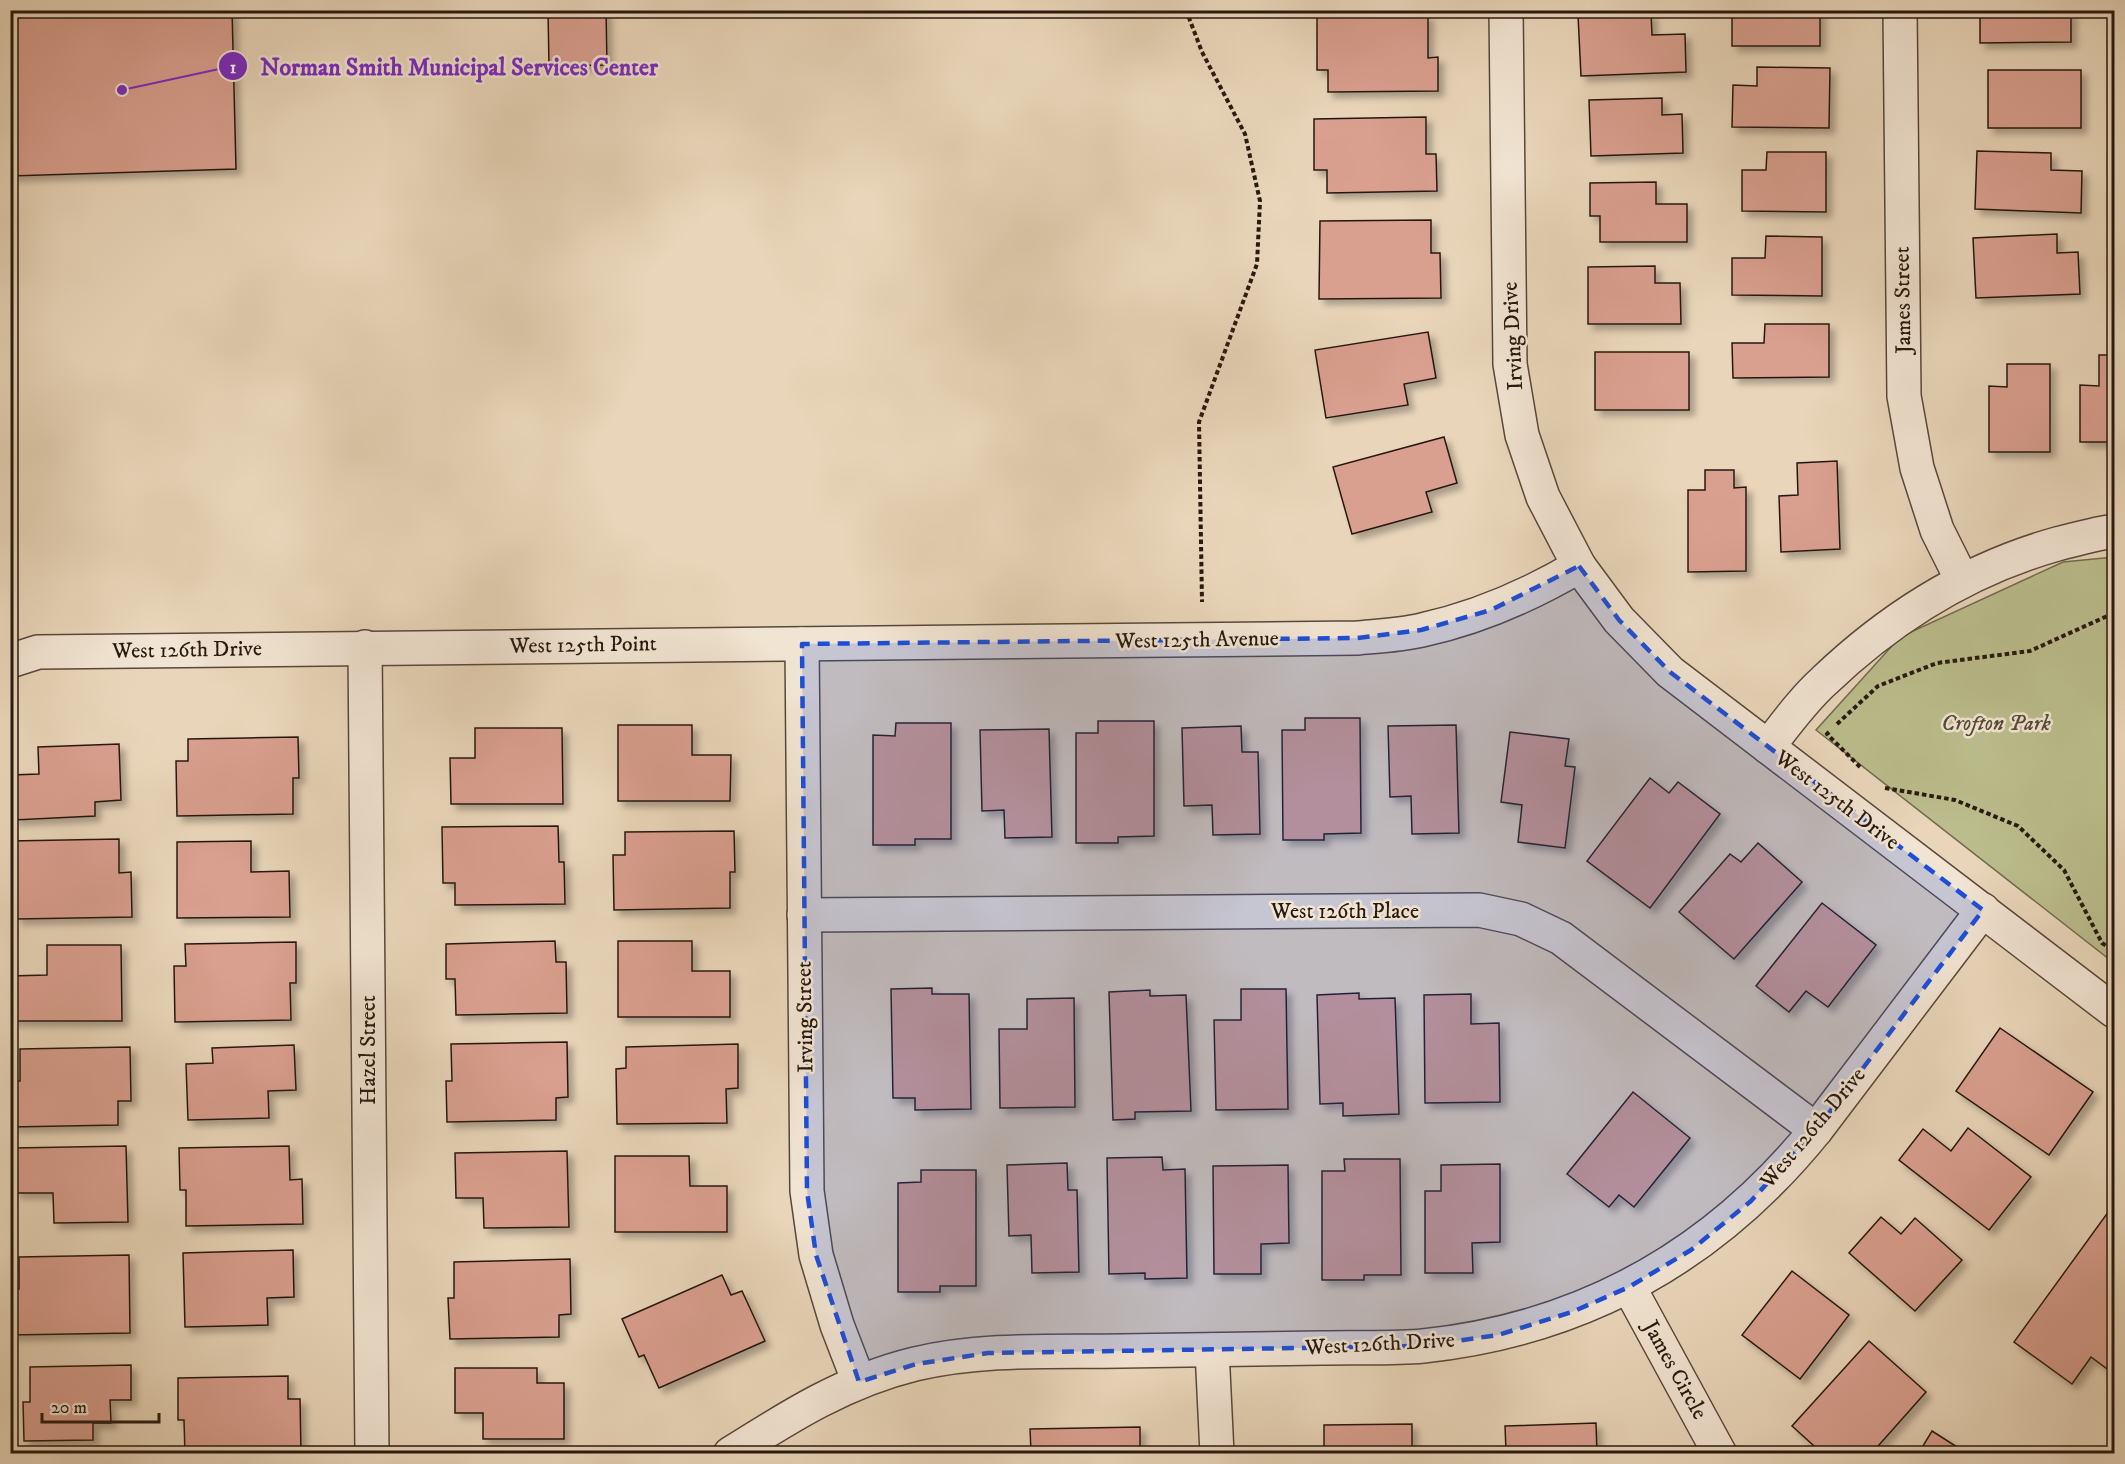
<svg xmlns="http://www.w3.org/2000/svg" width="2125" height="1464" font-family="'IM FELL DW Pica',serif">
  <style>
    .green { fill: #bbbd8c; stroke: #716b4e; stroke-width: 1.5 }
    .building { fill: #d99f8f; stroke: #27190f; stroke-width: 1.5; filter: url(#shadow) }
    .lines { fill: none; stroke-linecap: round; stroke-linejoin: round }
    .minor-casing { stroke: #58483a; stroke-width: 36 }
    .path { stroke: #27190f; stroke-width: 4; stroke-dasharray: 4.5 3; stroke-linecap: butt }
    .minor { stroke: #f1e4d2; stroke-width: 33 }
    .marked { fill: #1d4ed8; fill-opacity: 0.2; stroke: #1d4ed8; stroke-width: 4.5; stroke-dasharray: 12 8; stroke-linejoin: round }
    .labels { text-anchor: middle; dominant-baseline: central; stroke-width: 5; stroke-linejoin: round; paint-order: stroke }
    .street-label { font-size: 22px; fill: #27190f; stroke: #f1e4d2 }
    .park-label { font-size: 22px; font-style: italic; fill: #534a34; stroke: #f1e4d2 }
    .leader { fill: none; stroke: #7b2cbf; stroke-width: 2 }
    .callout-dot { fill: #7b2cbf; stroke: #f1e4d2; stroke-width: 2 }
    .mark-label { font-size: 18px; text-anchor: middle; font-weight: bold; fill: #fff }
    .callout-label { font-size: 24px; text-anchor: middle; font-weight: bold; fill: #7b2cbf; stroke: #f1e4d2; stroke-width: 5; stroke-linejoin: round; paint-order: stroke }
  </style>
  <defs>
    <filter id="shadow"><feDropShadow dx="5.5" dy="5.5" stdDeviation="3" flood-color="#0004"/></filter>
  </defs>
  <rect width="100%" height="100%" fill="#e9d6ba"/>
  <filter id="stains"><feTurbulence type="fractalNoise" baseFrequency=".00333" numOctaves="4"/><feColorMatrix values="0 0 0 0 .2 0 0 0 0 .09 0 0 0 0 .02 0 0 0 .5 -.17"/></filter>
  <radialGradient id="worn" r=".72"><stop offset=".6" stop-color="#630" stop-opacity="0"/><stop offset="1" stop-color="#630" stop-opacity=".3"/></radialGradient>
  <polygon class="green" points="2114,557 2114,963 1816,730 1900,637 2063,562"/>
  <g class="building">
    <polygon points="10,10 232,10 236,169 10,176"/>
    <polygon points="548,10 606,10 607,65 549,66"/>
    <rect x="1732" y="10" width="88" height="36"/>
    <polygon points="1980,10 2071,10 2071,42 1980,43"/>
    <polygon points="1651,13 1652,35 1685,34 1686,72 1581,76 1578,15"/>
    <polygon points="1317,15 1428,15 1428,58 1438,57 1438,91 1328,92 1328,70 1317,70"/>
    <polygon points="1757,67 1830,68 1829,128 1732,127 1733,85 1757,86"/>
    <rect x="1988" y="70" width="93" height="58"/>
    <polygon points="1662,98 1662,115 1682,114 1683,153 1591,156 1589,100"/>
    <polygon points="1426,117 1426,154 1436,154 1437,191 1327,193 1327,170 1314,170 1314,119"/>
    <polygon points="1977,151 2051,153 2051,170 2082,171 2081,213 1975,209"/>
    <polygon points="1767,152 1826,152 1826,212 1742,211 1742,170 1766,170"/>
    <polygon points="1656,182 1656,204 1687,204 1687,242 1600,242 1600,216 1590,216 1590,183"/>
    <polygon points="1431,220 1431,253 1440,253 1441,298 1319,299 1320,221"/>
    <polygon points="2057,234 2057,253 2078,252 2080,294 1976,298 1973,238"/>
    <polygon points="1766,236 1822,237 1822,296 1732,295 1732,258 1765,258"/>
    <polygon points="1655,266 1655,283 1680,283 1681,324 1588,324 1588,267"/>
    <polygon points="1765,324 1829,324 1829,377 1733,378 1732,343 1764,343"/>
    <polygon points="1428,332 1436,378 1404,384 1408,405 1326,418 1315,350"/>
    <rect x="1595" y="352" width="94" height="58"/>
    <polygon points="2099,355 2114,355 2114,442 2080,442 2080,385 2099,386"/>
    <polygon points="2007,364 2050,364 2050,452 1989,452 1989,386 2007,387"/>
    <polygon points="1444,437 1457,483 1426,492 1432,512 1352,534 1333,467"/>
    <polygon points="1837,461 1840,549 1781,552 1779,496 1798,495 1797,463"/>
    <polygon points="1705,470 1734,470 1734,488 1746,487 1746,571 1688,572 1688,490 1705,490"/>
    <polygon points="1305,718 1360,718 1361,833 1324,834 1324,840 1283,840 1282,730 1305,730"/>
    <polygon points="1098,721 1154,721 1154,836 1118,837 1118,843 1076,843 1076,733 1098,733"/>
    <polygon points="896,723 951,723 951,839 915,839 915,845 873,845 873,735 895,736"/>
    <polygon points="618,725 692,725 692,755 731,755 730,801 618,801"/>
    <polygon points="1456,725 1459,833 1412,834 1411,796 1390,797 1388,726"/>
    <polygon points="1241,726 1242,752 1258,752 1260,834 1213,835 1212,805 1184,806 1182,728"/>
    <polygon points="475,728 562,728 563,804 451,804 450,758 475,758"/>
    <polygon points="1049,729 1052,837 1005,838 1004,810 982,811 980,730"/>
    <polygon points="1510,732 1569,739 1565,766 1575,767 1565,848 1518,842 1522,805 1501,802"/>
    <polygon points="298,737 299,778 293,778 293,814 177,816 176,761 188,761 188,739"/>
    <polygon points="119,744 121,800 95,802 95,816 13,820 11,775 39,774 38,747"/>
    <polygon points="1650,778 1669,793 1678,782 1720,814 1650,908 1587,861"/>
    <polygon points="558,826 559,862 564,862 565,904 455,905 455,883 443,883 442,827"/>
    <polygon points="734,831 735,872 730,872 730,908 614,910 613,855 625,855 625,832"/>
    <polygon points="119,839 119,873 131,872 132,917 16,919 15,883 10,883 10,841"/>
    <polygon points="251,841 251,872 289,871 290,917 177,918 177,842"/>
    <polygon points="1758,843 1802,882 1734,959 1679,912 1730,854 1741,862"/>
    <polygon points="1822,903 1876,945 1828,1007 1806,991 1789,1012 1756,986"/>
    <polygon points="555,941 556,962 566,962 567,1013 456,1015 455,979 446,979 446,944"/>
    <polygon points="618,941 692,941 692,971 730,971 730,1017 618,1017"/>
    <polygon points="296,942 296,983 290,983 291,1020 175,1022 174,966 186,966 185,944"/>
    <polygon points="47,945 121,945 122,1021 10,1021 10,976 47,975"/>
    <polygon points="932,988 932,994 969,994 971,1109 915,1110 915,1098 893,1098 891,989"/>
    <polygon points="1241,989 1286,989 1288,1109 1216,1110 1214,1020 1241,1020"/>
    <polygon points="1150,990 1150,996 1186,995 1191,1111 1135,1112 1135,1119 1113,1120 1109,992"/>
    <polygon points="1359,993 1359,999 1395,998 1399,1114 1343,1116 1343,1103 1320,1104 1317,995"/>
    <polygon points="1471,994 1471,1024 1499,1023 1500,1102 1425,1103 1424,995"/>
    <polygon points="1074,998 1075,1107 1000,1108 999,1029 1027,1029 1027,999"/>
    <polygon points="2000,1028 2093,1092 2049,1155 1956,1091"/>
    <polygon points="567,1042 568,1097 556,1098 556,1120 447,1122 446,1081 452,1081 451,1044"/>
    <polygon points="738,1044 738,1088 726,1089 727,1123 617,1124 616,1069 626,1068 626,1047"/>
    <polygon points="294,1045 296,1090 268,1091 269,1118 188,1120 186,1064 213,1063 212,1048"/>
    <polygon points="130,1047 131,1101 118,1101 118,1125 10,1127 10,1081 20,1081 20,1049"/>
    <polygon points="1633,1092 1690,1138 1634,1207 1619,1195 1609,1207 1567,1174"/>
    <polygon points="1968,1128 2031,1177 1989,1230 1899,1160 1923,1129 1951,1151"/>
    <polygon points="126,1146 128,1222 54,1223 53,1193 15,1193 14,1148"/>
    <polygon points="289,1146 290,1180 302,1179 303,1224 186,1226 186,1190 180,1190 179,1148"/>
    <polygon points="567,1151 569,1227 484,1228 483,1198 456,1198 455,1153"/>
    <polygon points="615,1156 689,1156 690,1186 727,1186 727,1232 615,1232"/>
    <polygon points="1162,1157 1163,1170 1185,1169 1187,1278 1145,1279 1145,1273 1109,1274 1107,1158"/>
    <polygon points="1344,1159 1400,1159 1401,1275 1364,1275 1364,1280 1322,1280 1322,1171 1345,1171"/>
    <polygon points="1067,1163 1068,1190 1077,1190 1079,1272 1032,1273 1031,1235 1009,1236 1007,1165"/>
    <polygon points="1500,1164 1500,1242 1472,1243 1473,1273 1425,1273 1425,1191 1441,1191 1441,1165"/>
    <polygon points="1288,1165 1289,1243 1261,1244 1261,1274 1214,1274 1213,1166"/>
    <polygon points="921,1170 976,1170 976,1286 940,1286 940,1292 898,1292 898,1183 921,1182"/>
    <polygon points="2114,1204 2114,1374 2091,1357 2072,1384 2014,1342"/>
    <polygon points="1881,1217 1901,1234 1915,1218 1962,1260 1915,1311 1849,1253"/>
    <polygon points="293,1250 294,1297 267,1298 268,1325 185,1327 183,1253"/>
    <polygon points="129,1255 130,1333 10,1335 10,1289 19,1289 19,1257"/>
    <polygon points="570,1259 571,1314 559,1315 559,1337 450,1339 448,1298 454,1298 454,1262"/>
    <polygon points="1792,1271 1849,1315 1800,1379 1742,1335"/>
    <polygon points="722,1275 731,1295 742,1291 765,1341 659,1388 644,1355 639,1357 622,1319"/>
    <polygon points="1869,1341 1926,1392 1871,1454 1823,1454 1792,1426"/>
    <polygon points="131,1365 131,1400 110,1400 111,1423 93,1423 93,1440 24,1441 23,1402 30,1402 30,1367"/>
    <polygon points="455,1368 537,1368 537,1383 564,1383 564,1439 483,1439 483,1413 455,1413"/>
    <polygon points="288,1376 288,1399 300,1399 301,1454 185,1454 184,1420 178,1420 178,1378"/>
    <polygon points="1596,1423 1597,1453 1634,1452 1634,1454 1519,1454 1519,1450 1506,1450 1505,1426"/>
    <polygon points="1412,1424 1412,1454 1324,1454 1324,1425"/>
    <polygon points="1140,1427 1140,1454 1018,1454 1018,1451 1031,1451 1030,1429"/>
    <polygon points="1932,1431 1968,1454 1918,1454"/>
  </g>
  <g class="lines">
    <defs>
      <g id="minor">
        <polyline points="1506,10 1510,364 1522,435 1543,497 1579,566 1619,620 1670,672 2114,1011"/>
        <polyline points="1900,10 1904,396 1917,468 1937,530 1962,580"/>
        <polyline points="802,644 807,1191 816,1255 837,1325 859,1382"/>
        <polyline points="365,647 372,1454"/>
        <path d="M10 661 38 652 1357 638C1379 636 1401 635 1422 630 1477 618 1530 595 1579 566"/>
        <path d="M1768 747C1785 725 1803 700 1824 681 1890 618 1968 569 2057 544 2076 539 2095 534 2114 531"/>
        <polyline points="804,915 1479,910 1521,919 1561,938 1816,1130"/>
        <polyline points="1629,1287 1720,1454"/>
        <polyline points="1212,1350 1217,1454"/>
        <path d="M730 1454C790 1416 845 1381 915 1364 983 1348 1053 1352 1121 1351 1188 1350 1255 1349 1322 1348 1356 1347 1390 1349 1423 1346 1584 1329 1714 1256 1816 1130L1983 910"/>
      </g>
    </defs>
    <use href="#minor" class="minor-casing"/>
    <g class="path">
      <polyline points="1186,10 1202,52 1245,134 1260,201 1257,264 1199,422 1202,602"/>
      <polyline points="1837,724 1878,686 1937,663 2030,651 2114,613"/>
      <polyline points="1829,732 1827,734 1862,769"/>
      <polyline points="1885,788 1955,800 2018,826 2064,870 2102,943 2114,951"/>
    </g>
    <use href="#minor" class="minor"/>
  </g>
  <path class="marked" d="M1579 566 1619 620 1670 672 1983 910 1816 1130 1751 1201 1691 1250 1629 1287 1572 1312 1498 1335 1421 1346 988 1353 916 1364 859 1382 816 1255 807 1191 802 644 1357 638 1421 630 1491 610Z"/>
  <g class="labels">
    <g class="street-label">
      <text transform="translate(1903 300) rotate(-91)">James Street</text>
      <text transform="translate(1513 336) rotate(-93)">Irving Drive</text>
      <text transform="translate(1197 640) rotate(-1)">West 125th Avenue</text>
      <text transform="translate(583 645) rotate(-1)">West 125th Point</text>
      <text transform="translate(187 650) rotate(-1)">West 126th Drive</text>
      <text transform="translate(1837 800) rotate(37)">West 125th Drive</text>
      <text x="1345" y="911">West 126th Place</text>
      <text transform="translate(805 1017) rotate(-91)">Irving Street</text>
      <text transform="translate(368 1050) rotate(-90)">Hazel Street</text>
      <text transform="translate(1813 1128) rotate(-50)">West 126th Drive</text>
      <text transform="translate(1380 1344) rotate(-3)">West 126th Drive</text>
      <text transform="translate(1675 1370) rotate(61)">James Circle</text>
    </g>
    <g class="park-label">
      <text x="1996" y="723">Crofton Park</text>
    </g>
  </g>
  <path class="leader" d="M122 90L233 66"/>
  <g class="callout-dot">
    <circle cx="122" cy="90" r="6"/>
    <circle cx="233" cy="66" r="15"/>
  </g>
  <g class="mark-label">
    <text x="233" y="73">1</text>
  </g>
  <g class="callout-label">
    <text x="459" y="75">Norman Smith Municipal Services Center</text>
  </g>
  <rect width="2125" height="1464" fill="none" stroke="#e9d6ba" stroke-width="36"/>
  <rect x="12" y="12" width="2101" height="1440" fill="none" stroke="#27190f" stroke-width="3"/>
  <rect x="18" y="18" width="2089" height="1428" fill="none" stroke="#27190f" stroke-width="1.5"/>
  <path d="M42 1413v9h117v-9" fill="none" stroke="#27190f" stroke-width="3"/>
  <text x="51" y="1413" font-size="18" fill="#27190f" stroke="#f1e4d2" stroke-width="4.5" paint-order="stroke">20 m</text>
  <rect width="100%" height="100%" filter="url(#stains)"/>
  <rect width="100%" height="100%" fill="url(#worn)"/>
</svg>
